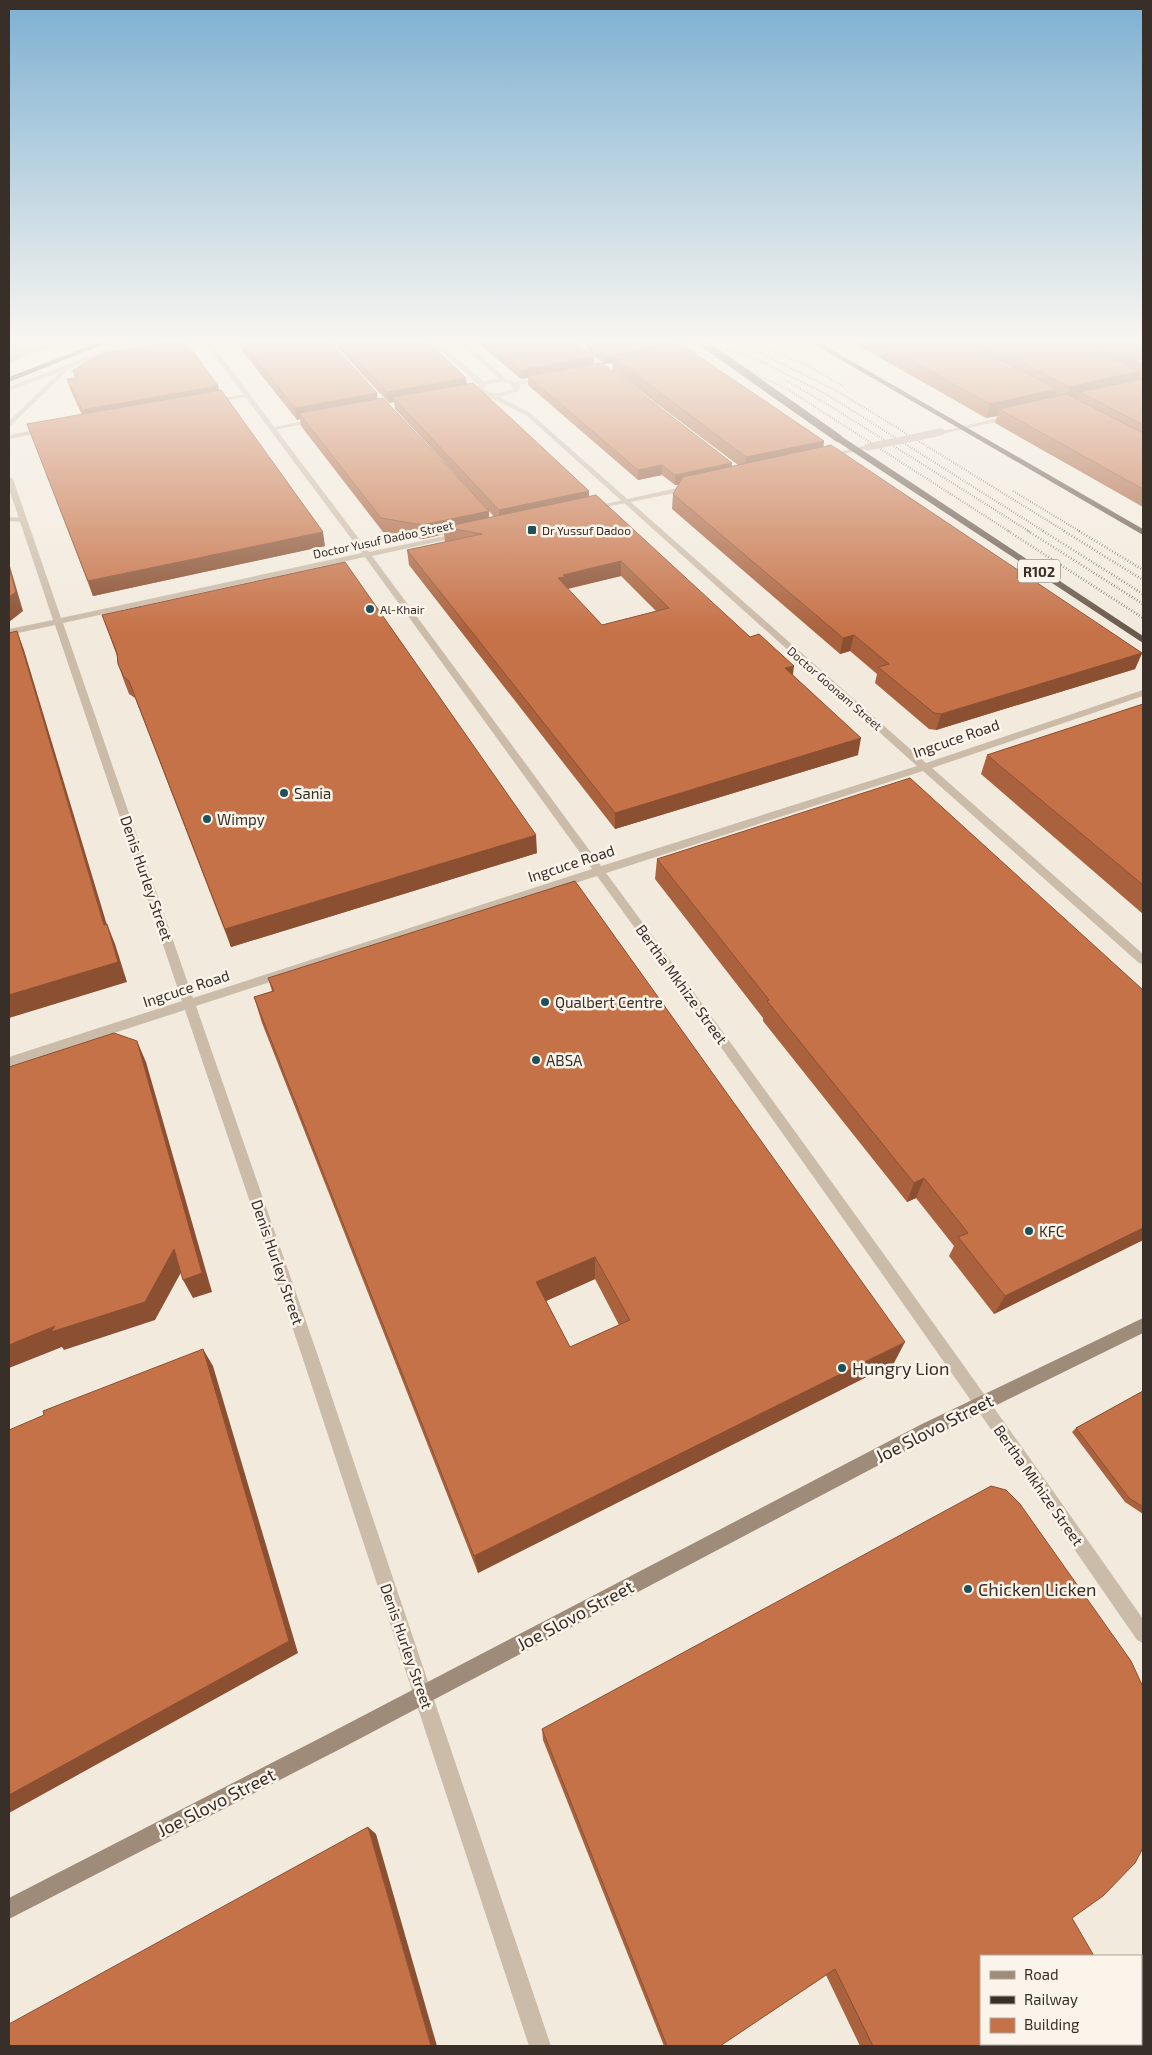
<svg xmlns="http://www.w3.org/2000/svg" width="1152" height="2055" font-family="'Exo 2',sans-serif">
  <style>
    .green { fill: #b2c29d }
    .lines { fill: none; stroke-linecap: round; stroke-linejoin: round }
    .minor { fill: #cbbba9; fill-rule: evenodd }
    .tertiary { fill: #cbbba9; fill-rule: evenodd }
    .secondary { fill: #9e8b7a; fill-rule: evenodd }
    .trunk { fill: #6a594d; fill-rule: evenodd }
    .motorway { fill: #594a40; fill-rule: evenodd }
    .rail-far1 { stroke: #382f29; stroke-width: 2; stroke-dasharray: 0.5 2; stroke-linecap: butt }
    .rail { stroke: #382f29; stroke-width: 2.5; stroke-dasharray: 0.5 2.5; stroke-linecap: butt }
    .tertiary-bridge { stroke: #cbbba9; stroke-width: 7 }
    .trunk-bridge { stroke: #6a594d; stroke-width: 8 }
    .wall { fill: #aa623e; fill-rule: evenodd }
    .shaded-wall { fill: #8b5032 }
    .building { fill: #c67248; stroke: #8b5032; fill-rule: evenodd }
    .poi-dot { fill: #1e515a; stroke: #faf4ea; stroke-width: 2 }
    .labels { text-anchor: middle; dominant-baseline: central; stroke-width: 5; stroke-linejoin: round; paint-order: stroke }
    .far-poi-label { font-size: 12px; fill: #382f29; stroke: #faf4ea; text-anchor: start }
    .far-street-label { font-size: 12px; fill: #382f29; stroke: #faf4ea }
    .shield { fill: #faf4ea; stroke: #726a63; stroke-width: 1 }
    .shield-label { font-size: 14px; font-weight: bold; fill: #382f29 }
    .street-label { font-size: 15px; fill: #382f29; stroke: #faf4ea }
    .poi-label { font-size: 15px; fill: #382f29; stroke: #faf4ea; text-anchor: start }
    .near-poi-label { font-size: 18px; fill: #382f29; stroke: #faf4ea; text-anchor: start }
    .near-street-label { font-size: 18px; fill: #382f29; stroke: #faf4ea }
  </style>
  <rect width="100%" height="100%" fill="#f2eadd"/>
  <polygon class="green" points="9,343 63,343 9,363"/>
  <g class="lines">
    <g class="minor">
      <path d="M432 343H439L483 381 499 379 460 343H467L506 379 516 382 547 377V379L519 385 520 387 518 391 500 397 530 413 926 763 1143 690V696L932 768 1143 954V964L1139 963 923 771 603 874H595L593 871 595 868 917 766 526 415 480 393 476 388 479 385ZM504 382 510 383 513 389C503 394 492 395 483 388L488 384Z"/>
      <polygon points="568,343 575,343 613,373 608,374"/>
      <polygon points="249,393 251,396 213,403 210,401"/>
      <polygon points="316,418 319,420 318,421 274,430 271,428"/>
      <polygon points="46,428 49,430 48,431 9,439 9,435"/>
      <polygon points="9,517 23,518 27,520 23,522 9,521"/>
    </g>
    <g class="tertiary">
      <polygon points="123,343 132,343 67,369 67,371 9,427 9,421 60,372 11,390 9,391 9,387"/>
      <path d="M205 343H211L369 552 464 532V536L372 556C633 908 892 1260 1143 1619V1643L1137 1640C960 1383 781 1128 597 876L196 1006 318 1356 551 2046H529L302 1356 185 1010 9 1067V1057L182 1001 55 625 9 635V629L53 620 9 489V477L13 479 61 618 362 553ZM365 557 592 869 193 998 63 623Z"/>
      <polygon points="1012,415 1015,417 1014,418 941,434 938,432"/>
      <polygon points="868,445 870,446 870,448 827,458 823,456"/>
      <polygon points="691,485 694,485 694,489 591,510 587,508"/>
    </g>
    <polygon class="secondary" points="1143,1318 1143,1333 934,1436 344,1747 9,1919 9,1898 330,1733 922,1424"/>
    <g class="trunk">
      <polygon points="812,343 820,343 1143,529 1143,535"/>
      <polygon points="835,436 841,436 1143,636 1143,643 835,440"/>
    </g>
    <polygon class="motorway" points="97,343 107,343 9,382 9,377"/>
    <g class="rail-far1">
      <polyline points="667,343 739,366 787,389 1010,532"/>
      <polyline points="711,343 762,362 826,394 1045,532"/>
      <polyline points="755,343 806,365 843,386"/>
      <polyline points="760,353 839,392 1066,532"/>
      <polyline points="785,380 827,404 1030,532"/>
      <polyline points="1013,491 1081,532"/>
    </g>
    <g class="rail">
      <polyline points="1008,531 1143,618"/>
      <polyline points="1028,531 1143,604"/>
      <polyline points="1043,531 1143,594"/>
      <polyline points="1064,531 1143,580"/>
      <polyline points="1079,531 1143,570"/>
    </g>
    <polyline class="tertiary-bridge" points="868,447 941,432"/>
    <polyline class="trunk-bridge" points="703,343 838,438"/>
  </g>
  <g class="wall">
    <path d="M236 343H331L378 399 476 497 395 409 394 402 389 403 333 343H429L467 384 589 491V496L793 675 858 755 615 829 409 565 407 550 445 542 444 534 423 539 383 532 301 426 300 419 297 420ZM489 511 494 517 489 518ZM621 576 656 611 602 625 568 589Z"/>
    <polygon points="478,343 576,343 594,357 594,364 732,466 738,465 612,370 613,363 604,364 587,350 587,343 669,343 671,344 671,347 824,441 823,447 1142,653 1135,669 936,730 929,729 875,683 877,674 850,651 840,654 672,509 673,494 679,485 675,485 662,475 638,480 528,385 528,378 521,379"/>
    <polygon points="854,343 1143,343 1143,507 995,423 997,416 986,418"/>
    <polygon points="73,370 218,386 218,390 325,546 93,596 27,424 82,415 70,389 67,379 75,378"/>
    <polygon points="102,615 537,853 231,947 135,698 129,694 124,681 118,664 117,656"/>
    <polygon points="1143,704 1143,914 981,774 987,755"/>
    <polygon points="657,859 1143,990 1143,1240 994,1314 949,1256 954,1246 916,1198 907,1202 763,1021 763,1018 655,879"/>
    <path d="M268 978 894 1363 478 1573 262 1023 254 997 272 991ZM595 1279 619 1325 570 1347 546 1301Z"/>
    <polygon points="1143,1391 1143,1514 1125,1502 1072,1432 1076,1428"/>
    <polygon points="542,1729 1072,1918 1090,2046 860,2046 826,1975 720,2046 664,2046 543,1740"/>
  </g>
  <g class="shaded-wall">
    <polygon points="671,344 670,352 613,357 613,363 604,364 605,356"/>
    <polygon points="594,357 594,366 528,376 528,378 521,379 520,370"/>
    <polygon points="1140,371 1135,385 1080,392 1078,398 1065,401 1069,387"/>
    <polygon points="466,378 467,389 393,397 394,402 389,403 387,392"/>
    <polygon points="218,386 220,396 85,420 82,410"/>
    <polygon points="1057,389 1053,403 999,409 997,416 986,418 990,404"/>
    <polygon points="377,393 378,405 299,413 300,419 297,420 295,408"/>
    <polygon points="824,441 822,454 745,471 746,457"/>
    <polygon points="732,463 731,473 675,485 675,475"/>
    <polygon points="662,465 662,475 638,480 638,470"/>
    <polygon points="589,491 589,503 499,523 499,510"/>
    <polygon points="489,511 489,525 444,527 444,534 423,539 422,525"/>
    <polygon points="323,532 325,546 93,596 88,581"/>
    <polygon points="621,561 621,576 565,589 558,578 563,575"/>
    <polygon points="9,563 23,611 9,622"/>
    <polygon points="17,631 24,650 113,945 104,925"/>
    <polygon points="854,635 850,651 840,654 843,638"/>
    <polygon points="1142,653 1135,669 936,730 941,714"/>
    <polygon points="794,666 792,682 785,668"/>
    <polygon points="861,738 858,755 615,829 615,813"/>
    <polygon points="536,835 537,853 231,947 225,929"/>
    <polygon points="107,924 115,944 127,982 9,1018 9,995"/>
    <polygon points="137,1041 146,1062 212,1292 193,1298 183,1280"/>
    <polygon points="924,1178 916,1198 907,1202 914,1183"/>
    <polygon points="1143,1228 1143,1240 994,1314 1005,1296"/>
    <polygon points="174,1249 184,1267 155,1320 64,1350 62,1347 9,1368 9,1345"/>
    <polygon points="595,1257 595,1279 537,1305 536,1282"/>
    <polygon points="905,1342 894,1363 478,1573 474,1556"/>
    <polygon points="203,1349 213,1366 298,1653 9,1813 9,1795"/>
    <polygon points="368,1827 376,1834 437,2046 431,2046"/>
  </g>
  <g class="building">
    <polygon points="167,343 187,343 218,386 82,410 67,379 76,378 73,370 102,353"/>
    <polygon points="243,343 331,343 377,393 295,408"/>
    <polygon points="341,343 429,343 466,378 387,392"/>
    <polygon points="489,343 576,343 594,357 520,370"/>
    <polygon points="588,343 669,343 671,344 605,356"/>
    <polygon points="880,343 968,343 1057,389 990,404"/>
    <polygon points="985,343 1080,343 1140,371 1069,387"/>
    <polygon points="1097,343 1143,343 1143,365"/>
    <polygon points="667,347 685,347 824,441 746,457 613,357"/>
    <polygon points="602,363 732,463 675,475 662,465 638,470 528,376"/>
    <polygon points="1143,379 1143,425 1080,392"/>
    <polygon points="473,383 589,491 499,510 393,397"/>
    <polygon points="221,390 323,532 88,581 27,424"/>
    <polygon points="1067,394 1143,433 1143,489 999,409"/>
    <polygon points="383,398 489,511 422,525 381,518 299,413"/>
    <polygon points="831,445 1142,653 941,714 934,713 878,667 889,664 854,635 843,638 673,494 683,477"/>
    <path d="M596 495 750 637 759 634 794 666 785 668 861 738 615 813 407 550 482 534 444 527ZM621 561 669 608 602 625 558 578 565 577 563 575Z"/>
    <polygon points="345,562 536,835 225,929 129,681 124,677 118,664 117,653 102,615"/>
    <polygon points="9,568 16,592 9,597"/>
    <polygon points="17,631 104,925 107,924 118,962 9,995 9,633"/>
    <polygon points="1143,704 1143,885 987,755"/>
    <polygon points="910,778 1143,990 1143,1228 1005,1296 958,1237 968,1233 924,1178 914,1183 767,1001 769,1000 657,859"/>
    <path d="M575 881 905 1342 474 1556 254 997 274 991 268 978ZM595 1257 630 1320 570 1347 536 1282Z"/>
    <polygon points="114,1033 137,1041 202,1273 183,1280 174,1249 145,1302 51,1332 55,1326 9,1345 9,1067"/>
    <polygon points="203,1349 289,1641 9,1795 9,1430 44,1415 43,1411"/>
    <polygon points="1143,1391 1143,1507 1129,1498 1076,1428"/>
    <polygon points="991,1486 1006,1490 1020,1504 1131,1661 1143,1687 1143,1848 1135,1863 1103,1896 1072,1918 1094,1956 981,1956 981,2044 1091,2044 1090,2046 873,2046 835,1969 720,2046 667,2046 542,1729"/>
    <polygon points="368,1827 431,2046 9,2046 9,2024"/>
  </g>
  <linearGradient id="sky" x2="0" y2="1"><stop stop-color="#7db0d2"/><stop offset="0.54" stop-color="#f9f6f0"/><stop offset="1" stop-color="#f9f6f0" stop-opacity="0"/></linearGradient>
  <rect width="1152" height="631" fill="url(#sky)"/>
  <g class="poi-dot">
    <rect x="527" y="525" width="10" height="10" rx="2.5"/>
    <circle cx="370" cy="609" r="5"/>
    <circle cx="284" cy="793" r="5"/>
    <circle cx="207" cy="819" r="5"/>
    <circle cx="545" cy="1002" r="5"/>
    <circle cx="536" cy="1060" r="5"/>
    <circle cx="1029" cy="1231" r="5"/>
    <circle cx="842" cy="1368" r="5"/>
    <circle cx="968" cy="1589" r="5"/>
  </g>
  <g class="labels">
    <g class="far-poi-label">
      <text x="542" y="530">Dr Yussuf Dadoo</text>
      <text x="380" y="609">Al-Khair</text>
    </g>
    <g class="far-street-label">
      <text transform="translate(383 539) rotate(-12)">Doctor Yusuf Dadoo Street</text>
      <text transform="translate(835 688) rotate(41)">Doctor Goonam Street</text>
    </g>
    <rect class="shield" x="1018" y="559.5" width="42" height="23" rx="4"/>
    <g class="shield-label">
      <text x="1039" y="571">R102</text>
    </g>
    <g class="street-label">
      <text transform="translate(956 738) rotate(-19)">Ingcuce Road</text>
      <text transform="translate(571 863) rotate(-18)">Ingcuce Road</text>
      <text transform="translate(147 878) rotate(71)">Denis Hurley Street</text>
      <text transform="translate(682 984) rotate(54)">Bertha Mkhize Street</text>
      <text transform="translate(186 988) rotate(-18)">Ingcuce Road</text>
      <text transform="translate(278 1262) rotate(71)">Denis Hurley Street</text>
      <text transform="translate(1039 1485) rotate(55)">Bertha Mkhize Street</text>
      <text transform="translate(407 1646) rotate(71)">Denis Hurley Street</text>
    </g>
    <g class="poi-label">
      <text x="294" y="793">Sania</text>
      <text x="217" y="819">Wimpy</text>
      <text x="555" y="1002">Qualbert Centre</text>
      <text x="546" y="1060">ABSA</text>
      <text x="1039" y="1231">KFC</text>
    </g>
    <g class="near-poi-label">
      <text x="852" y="1368">Hungry Lion</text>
      <text x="978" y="1589">Chicken Licken</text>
    </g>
    <g class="near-street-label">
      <text transform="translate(934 1428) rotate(-27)">Joe Slovo Street</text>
      <text transform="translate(575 1615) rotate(-28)">Joe Slovo Street</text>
      <text transform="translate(216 1802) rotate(-27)">Joe Slovo Street</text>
    </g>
  </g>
  <rect width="1152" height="2055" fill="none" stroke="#382f29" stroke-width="20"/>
  <rect x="980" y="1955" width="162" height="90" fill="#faf4ea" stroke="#aca59d"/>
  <rect x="990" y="1971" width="25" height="8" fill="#9e8b7a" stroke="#aca59d"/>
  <text x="1024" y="1980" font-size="15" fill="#382f29">Road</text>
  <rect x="990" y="1996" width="25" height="8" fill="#382f29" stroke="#aca59d"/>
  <text x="1024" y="2005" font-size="15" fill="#382f29">Railway</text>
  <rect x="990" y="2018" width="25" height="15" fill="#c67248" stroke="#aca59d"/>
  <text x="1024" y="2030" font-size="15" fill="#382f29">Building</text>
</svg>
